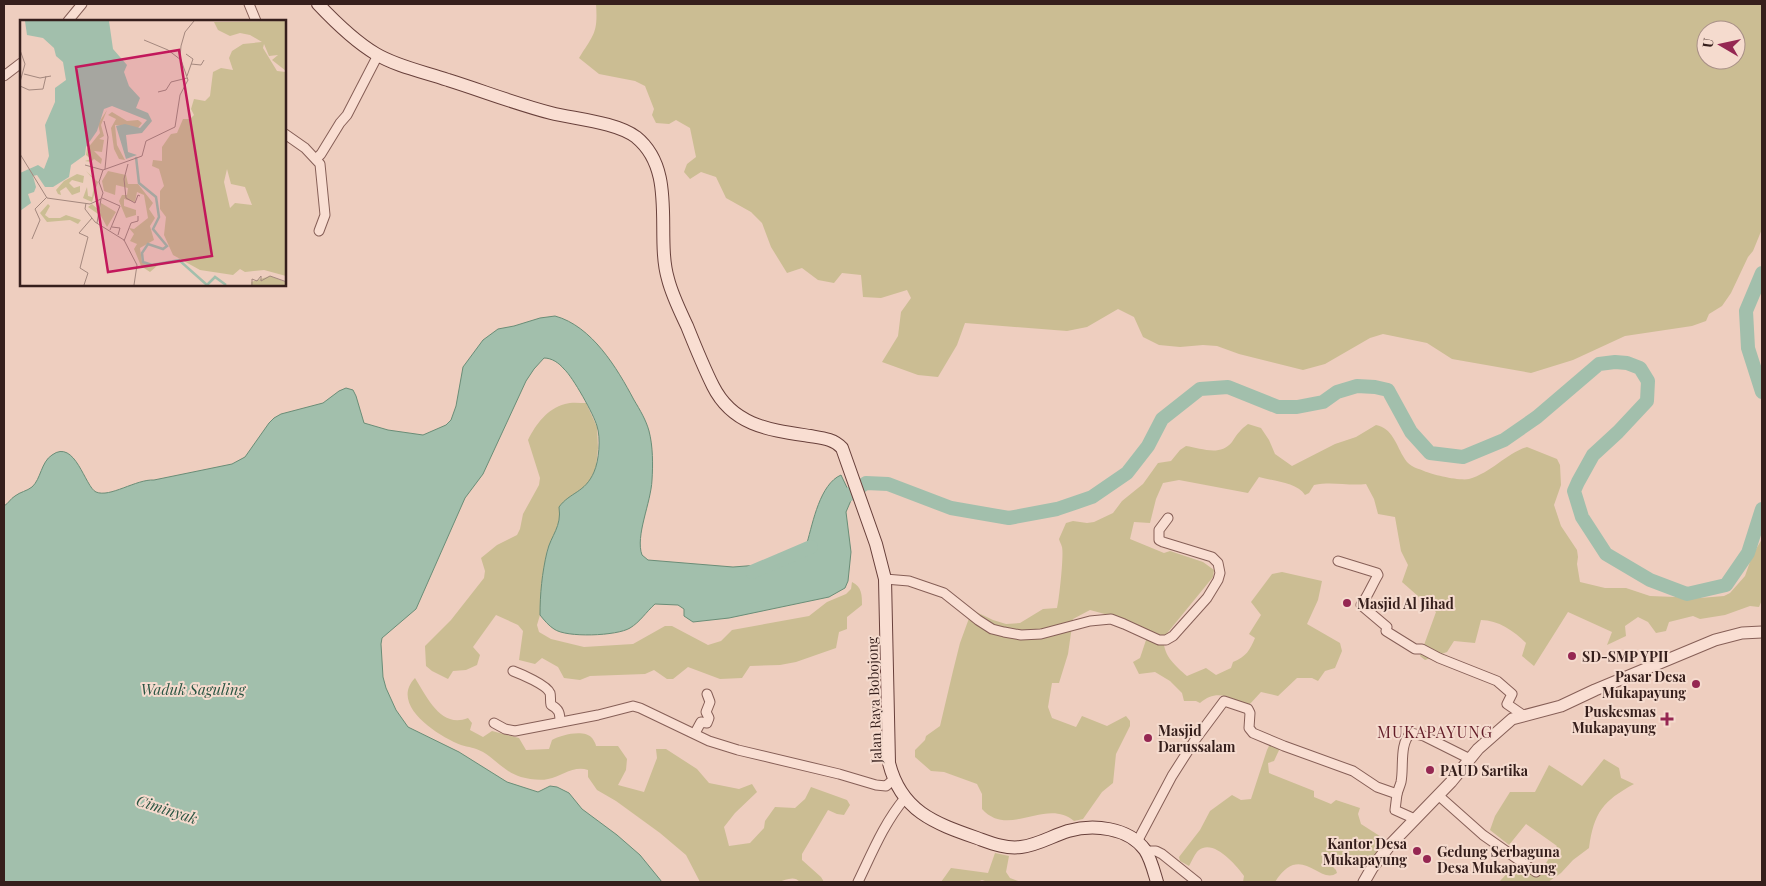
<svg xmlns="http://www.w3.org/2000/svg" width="1766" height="886" font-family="'Playfair Display',serif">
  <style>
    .green { fill: #cbbd93; fill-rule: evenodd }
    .water { fill: #a2bfac; stroke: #6a8d77 }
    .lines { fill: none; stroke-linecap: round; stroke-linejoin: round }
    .river { stroke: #a2bfac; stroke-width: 14 }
    .minor-casing { stroke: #865f57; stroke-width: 11 }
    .tertiary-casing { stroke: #865f57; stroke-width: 13 }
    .secondary-casing { stroke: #68403b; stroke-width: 14 }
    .minor { stroke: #f9ded2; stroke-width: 9 }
    .tertiary { stroke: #f9ded2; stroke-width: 11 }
    .secondary { stroke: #f9ded2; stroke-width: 12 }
    .poi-dot { fill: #952752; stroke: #f5dbce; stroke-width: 2 }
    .labels { text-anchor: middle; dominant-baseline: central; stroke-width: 4; stroke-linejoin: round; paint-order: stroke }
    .poi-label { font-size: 14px; font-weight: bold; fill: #361f1c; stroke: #f5dbce; text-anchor: start }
    .street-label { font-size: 14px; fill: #361f1c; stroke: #f5dbce }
    .water-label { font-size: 15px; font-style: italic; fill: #2b5543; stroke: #f5dbce }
    .quarter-label { font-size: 16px; letter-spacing: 1px; fill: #621b27; stroke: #f5dbce }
    .inset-river { fill: none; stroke: #a2bfac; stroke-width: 2.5 }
    .inset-road { fill: none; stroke: #a4887e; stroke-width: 1 }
    .view { fill: #c2185b; fill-opacity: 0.15; stroke: #c2185b; stroke-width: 2.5 }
    .inset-edge { fill: none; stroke: #361f1c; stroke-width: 2.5 }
  </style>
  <rect width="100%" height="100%" fill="#eecebf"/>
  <g class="green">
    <path d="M596 4H1762V229L1753 251 1748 257 1731 293 1722 306 1709 314 1706 321 1692 326 1625 336 1573 360 1531 373 1452 359 1427 343 1383 334 1370 338 1325 364 1303 370 1239 354 1217 346 1203 345 1180 347 1159 345 1143 337 1134 317 1118 309 1087 327 1067 331 965 323 957 345 938 377 918 375 882 362 898 336 901 312 911 298 907 290 881 298 863 297 861 275 842 273 834 283 818 280 802 268 787 273 771 247 762 223 751 212 726 198 716 177 701 172 690 179 684 172 687 164 696 157 690 128 676 120 669 124 656 123 652 115 654 109 645 86 635 81 599 74 579 58C594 34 598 33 596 4ZM1706 30H1736V60H1706Z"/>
    <path d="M586 403 597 427 598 448 596 467 588 485 559 507 560 514 557 529 547 550 542 579 540 615 537 625 539 632 551 639 584 647 633 644 665 626H672L708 645 721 641 732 630 809 616 827 602 846 594 851 589 852 582C862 587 862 595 862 605L847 617V629L839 632 836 648 796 662 780 665 750 666 742 678 720 679 688 667 673 679H667L654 670 645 674 590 676 580 680 564 678 558 667 542 658 535 664 519 660 523 631 518 625 496 615 473 647 480 655 477 665 466 670 453 671 448 679 432 671 426 666 425 646 451 620 484 578 485 571 481 558 497 545 517 535 520 529 523 514 539 485 540 478 528 440C536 424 547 409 565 404 571 402 579 403 586 403Z"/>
    <path d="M1248 424 1261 428 1269 440 1275 454 1292 466 1335 444 1356 437 1376 425C1392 428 1396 444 1403 456 1408 466 1414 467 1424 471 1433 475 1460 481 1469 479 1491 473 1507 453 1527 447L1557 459 1560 465 1561 485 1554 505 1561 526 1577 550 1578 557 1577 564 1580 582 1605 588H1626L1650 596 1700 598 1724 596 1730 593 1745 576 1752 556 1762 539V600L1759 607 1750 606 1725 615 1700 619 1693 616 1669 622 1666 631 1656 633 1648 622 1638 617 1625 626 1626 636 1607 645 1612 632 1568 612 1534 666 1522 656 1526 643C1514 631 1498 620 1481 620L1475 643 1454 641 1447 652 1425 660 1420 656 1436 612 1402 582 1408 565 1401 551 1395 517 1378 514 1374 499 1366 484C1347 486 1332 481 1314 485L1309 493 1305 495C1297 482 1273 481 1259 477L1248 493 1179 480 1163 483 1156 499 1150 523 1134 522 1130 539 1164 553 1170 551 1203 562 1214 570 1213 577 1164 637C1162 655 1175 665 1187 676L1206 668 1216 675 1231 668 1233 662C1246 657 1250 650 1255 638L1249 634 1261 615 1251 602 1272 574 1282 572 1322 581 1318 600 1307 624 1340 643 1342 651 1335 668 1325 671 1318 681 1312 678H1297L1278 696 1261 692 1249 705C1230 698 1217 688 1200 703L1196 701H1184L1182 693 1170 681 1155 672 1139 674 1133 662 1140 658 1149 631 1112 616 1090 610 1073 619 1068 654 1059 683H1052L1048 707 1052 718 1076 727 1082 716 1107 726 1126 716 1130 721V726L1116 754 1113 783 1102 792 1083 819 1074 821C1046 797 1009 839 982 809V794L977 784 944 772 931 771 915 757V750L925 740 926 736 940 726 953 671 960 643 972 610 993 620 1006 624 1020 623 1043 609 1057 608C1059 601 1064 555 1062 547 1062 546 1059 540 1059 539L1066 523 1073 521 1087 523 1094 522 1113 513 1122 501 1143 484 1158 463 1171 461 1180 450 1186 446C1201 448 1220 457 1232 442 1237 434 1241 429 1248 424Z"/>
    <path d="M415 678C427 697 441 729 468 718L472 723 470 730 483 737 492 731 519 738 526 750 549 749 552 740C561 735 584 729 592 738 593 739 596 744 596 746H618L627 759 626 770 618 785 644 792 657 758 656 749H666L697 769 709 783 739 789 752 784 757 792 735 813 724 827 729 846 750 843 764 828 765 821 775 807 795 808 805 799 811 787 847 800 850 805 844 815 837 814 828 810 802 854V860L821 877 824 882H800C794 875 786 880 778 882H700L686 855 660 833 616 801 597 790 588 777V770C574 765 562 776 548 779 540 781 529 779 521 777 506 773 495 759 483 752 476 748 468 747 461 745 438 736 389 705 415 678Z"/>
    <path d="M1272 745 1280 748 1274 761 1268 763 1269 773 1314 791V797L1331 804 1336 800 1360 808 1358 814 1361 824 1386 840 1367 866 1345 854 1335 859 1333 867 1336 870 1337 873C1319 886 1301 841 1275 882H1243L1244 876C1236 865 1214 839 1199 850 1195 853 1192 861 1189 866L1180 861 1179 857 1200 830 1210 811 1232 795 1241 800 1251 799 1267 750 1269 746Z"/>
    <path d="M1604 759 1619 768 1621 778 1634 784C1603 801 1594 812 1589 848L1573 860 1561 873 1548 882H1499L1515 865 1537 877 1557 846 1526 824 1509 845 1490 830 1495 816 1510 792H1535L1549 765 1582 786Z"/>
    <polygon points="995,853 1009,856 1006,872 1010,878 1021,882 988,882 982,880 977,882 941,882 951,868 988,873"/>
  </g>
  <path class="water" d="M555 316C592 326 617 368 634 400 640 410 646 420 649 431 653 446 653 465 652 480 651 503 635 536 642 555L648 560 733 567 785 563 802 545 807 543C813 522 820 484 841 475L852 498 846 512 851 552 848 581 845 588 829 597 729 618 693 622 684 616V609L678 605 655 604C646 612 640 622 630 628 617 636 566 638 554 629 549 626 544 620 540 615 540 594 542 573 547 552 551 535 562 527 559 507 570 492 585 493 594 472 599 461 601 438 597 426 594 415 573 377 564 369 559 363 552 358 544 358L534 369 526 381 483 474 465 498 416 609 382 638 381 644 383 677 386 688 396 710 408 727 459 752 507 782 538 792 550 786 557 787 569 793 582 809 617 835 640 855 662 882H4V506C9 503 10 499 15 496 20 492 27 491 32 487 41 479 41 462 52 455 75 438 85 487 96 492 110 498 136 479 154 480L232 464 245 457 269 423 274 418 281 414 323 403 339 391 346 388 353 390 356 396 364 423 388 430 423 435 446 425 451 420 456 406 463 367 483 340 498 329 514 326 540 318Z"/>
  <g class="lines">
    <g class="river">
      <polyline points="1762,273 1746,311 1748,348 1762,392"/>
      <polyline points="848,495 866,483 888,484 951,508 1009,518 1057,509 1092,497 1127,473 1148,446 1162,419 1200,389 1228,387 1278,407 1297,407 1323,402 1337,392 1357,386 1375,387 1388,390 1411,432 1430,453 1463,457 1504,440 1537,417 1599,364 1615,362 1627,363 1640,368 1648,381 1647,401 1618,432 1593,455 1578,482 1574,491 1582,517 1606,554 1650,580 1687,594 1726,585 1748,553 1762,509"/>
      <polyline points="752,572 811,547"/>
    </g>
    <defs>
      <g id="minor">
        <polyline points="249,4 256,21"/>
        <polyline points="68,21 82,4"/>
        <polyline points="4,76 21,63"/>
        <polyline points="285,134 305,148 320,164 325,215 319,231"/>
        <polyline points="316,159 321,154 340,123 347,115 378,55"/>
        <path d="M1338 561 1377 573 1378 575C1372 585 1368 596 1361 605L1387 627 1386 631 1415 649H1422L1439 658 1497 681 1512 694 1507 704 1523 715"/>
        <polyline points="885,579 909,581 944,593 978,620 992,629 1004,632 1021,635 1041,634 1090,621 1111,619 1124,624 1159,640 1166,640 1173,636 1207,598 1218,580 1220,573 1218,563 1212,557 1163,542 1159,540 1159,530 1168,518"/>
        <path d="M513 671C521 674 547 685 550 693 551 696 550 701 551 705 559 709 560 713 560 722"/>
        <polyline points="494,723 505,729 515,731 598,715 633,706 640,708 709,741 738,750 839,774 876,785 886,786 893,780"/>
        <polyline points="695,733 701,722 707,723 709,718 706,712 710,702 707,694"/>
        <path d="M1397 794C1398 790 1400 786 1401 782 1404 768 1399 743 1411 733L1424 736 1470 759"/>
        <polyline points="1438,795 1483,835 1536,872"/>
        <polyline points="1137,842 1172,776 1195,740 1224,701 1248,709 1250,713 1249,728 1253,733 1284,746 1353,771 1377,787 1397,794 1395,810 1415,819"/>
        <polyline points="1145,851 1156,851 1162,854 1197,882"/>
        <path d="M858 882C872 853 884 823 905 798"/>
      </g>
      <polyline id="tertiary" points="1364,882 1372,868 1390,845 1451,782 1478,749 1512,719 1561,706 1595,690 1715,640 1742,633 1762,632"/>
      <path id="secondary" d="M318 4C335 22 354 41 376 54 398 67 425 72 448 80 483 91 516 104 551 113 575 119 616 122 636 137 678 171 655 235 668 279 672 295 680 311 687 326 695 346 703 366 713 386 733 426 770 430 810 436 822 438 834 439 842 448L876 544 885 579 889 763C901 811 934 823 977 838 991 843 1005 849 1021 847 1038 845 1052 836 1068 831 1093 824 1128 827 1145 850 1151 859 1154 872 1157 882"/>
    </defs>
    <use href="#minor" class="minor-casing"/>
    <use href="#tertiary" class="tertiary-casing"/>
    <use href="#secondary" class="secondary-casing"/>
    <use href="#minor" class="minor"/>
    <use href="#tertiary" class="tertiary"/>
    <use href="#secondary" class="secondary"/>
  </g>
  <g class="poi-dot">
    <circle cx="1347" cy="603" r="5"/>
    <circle cx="1572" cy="656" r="5"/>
    <circle cx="1696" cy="684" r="5"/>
    <path d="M1664.5 711.5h5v5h5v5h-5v5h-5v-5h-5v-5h5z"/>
    <circle cx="1148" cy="738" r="5"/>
    <circle cx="1430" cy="770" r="5"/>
    <circle cx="1417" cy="851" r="5"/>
    <circle cx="1427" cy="859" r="5"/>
  </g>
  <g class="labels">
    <g class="poi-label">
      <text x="1357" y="603">Masjid Al Jihad</text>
      <text x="1582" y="656">SD-SMP YPII</text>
      <text x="1686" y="676" text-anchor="end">Pasar Desa<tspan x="1686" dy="16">Mukapayung</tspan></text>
      <text x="1656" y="711" text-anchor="end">Puskesmas<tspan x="1656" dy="16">Mukapayung</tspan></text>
      <text x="1158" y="730">Masjid<tspan x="1158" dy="16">Darussalam</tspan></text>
      <text x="1440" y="770">PAUD Sartika</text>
      <text x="1407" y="843" text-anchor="end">Kantor Desa<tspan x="1407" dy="16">Mukapayung</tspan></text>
      <text x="1437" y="851">Gedung Serbaguna<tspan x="1437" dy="16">Desa Mukapayung</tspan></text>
    </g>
    <g class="street-label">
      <text transform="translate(874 700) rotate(-92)">Jalan Raya Bobojong</text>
    </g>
    <g class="water-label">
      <text x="193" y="689">Waduk Saguling</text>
      <text transform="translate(167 809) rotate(18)">Ciminyak</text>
    </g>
    <g class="quarter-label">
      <text x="1435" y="731">MUKAPAYUNG</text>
    </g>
  </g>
  <g transform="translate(20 20)">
    <rect width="266" height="266" fill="#eecebf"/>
    <path d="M266 1V51L252 40 258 35 249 36 244 24 243 28 257 51 266 52V256L244 250 225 252 220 249 213 255 180 250 153 235 144 215 146 197 140 189V171L144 166 139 149 132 146 133 140 142 141V127L151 114 157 113 163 99H170L174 95 171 89 174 79 185 81 190 76 193 52 201 48 213 50 209 38 212 31 223 24 242 22 230 15 220 13 210 16 198 10 194 2ZM207 149 211 164 225 167 232 185 215 183 210 188 204 162ZM87 90 81 105 84 116 79 119 84 120 82 132 74 131 82 139 81 144 74 139 71 142 65 141 71 139 66 135 67 129 80 113 78 104ZM92 92 107 101 118 100 122 103 118 108 95 105 97 125 105 140 99 139 94 129 91 108 96 99 88 95ZM66 151 78 162 72 182 63 178 67 167 68 176 72 177 75 161ZM88 151 106 155 108 164H118L133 183 129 189 135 198 130 206 134 220 120 228 122 242 138 245 130 252 121 246 114 229 117 224 110 221 114 214 109 208 114 209 128 198 124 175 117 172 115 182 104 179V186L116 190V195L106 198 99 181 102 175H107L108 168 96 165 95 175 84 171 82 161ZM57 154 64 156 63 163 52 160 49 163 54 168 60 166V172L52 175 46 167 40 171 41 175 38 174 36 170 44 161ZM81 183 96 192 87 207 81 196 68 187 72 184 80 191ZM28 184 30 186 25 195 29 198H40L46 195 61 200 58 204 50 200 27 202 20 193ZM250 256 266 262V265H231V262Z" fill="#cbbd93" fill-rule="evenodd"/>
    <path d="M5 1H89L93 29 107 45 104 52 109 66 120 78 116 88 128 93 132 101 122 113 106 115 108 132 117 135 106 139 96 106 105 104 120 108 127 100 92 86 84 89 77 111 66 127 65 135 51 145 49 157 33 167H25L17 155 13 156 16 167 14 172 8 174 11 183 0 191V153L18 145 24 149 29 136 25 105 35 82V68L46 60 43 42 36 36 34 28 23 18 7 15Z" fill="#a2bfac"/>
    <path class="inset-river" d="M116 137 119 163 136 177 139 197 133 209 147 226 143 229 128 224 122 233 123 242 132 245 159 240 187 265 195 257 206 265"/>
    <path class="inset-road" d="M124 20 148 30 161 40M0 30 5 44 0 62M166 34 173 39 167 56M171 44 181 45 184 40M4 54 20 58 31 56M0 66 9 70 23 69 26 56M138 72 146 70 151 62 167 58M84 101 88 117 85 149M0 134 27 178 70 184 81 179 83 173 79 162 83 150 122 136 126 121 155 107 160 75 168 60 160 37 161 26 165 12 174 1M108 144 104 159 106 178 115 183 118 175 120 176M65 145 83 150M82 178 100 186 90 210M66 183 65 189 75 202 104 220 117 245 114 265M77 203 81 179M92 207 100 208 98 215M12 219 20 200 15 189 27 177M104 221 111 203 118 201V196M64 265 68 253 60 248 68 217 59 213 72 198M232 265V259L237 261 241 256V261L250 256 267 262"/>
    <path class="view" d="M159 30 192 236 88 252 56 47Z"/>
    <rect width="266" height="266" class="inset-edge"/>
  </g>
  <rect width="1766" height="886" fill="none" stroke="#361f1c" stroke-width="10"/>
  <g transform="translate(1721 45) rotate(279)"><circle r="24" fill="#f5dbce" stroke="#a99087"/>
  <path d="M0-4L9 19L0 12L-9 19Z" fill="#952752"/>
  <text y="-8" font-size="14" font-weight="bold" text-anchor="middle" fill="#361f1c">U</text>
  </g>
</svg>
